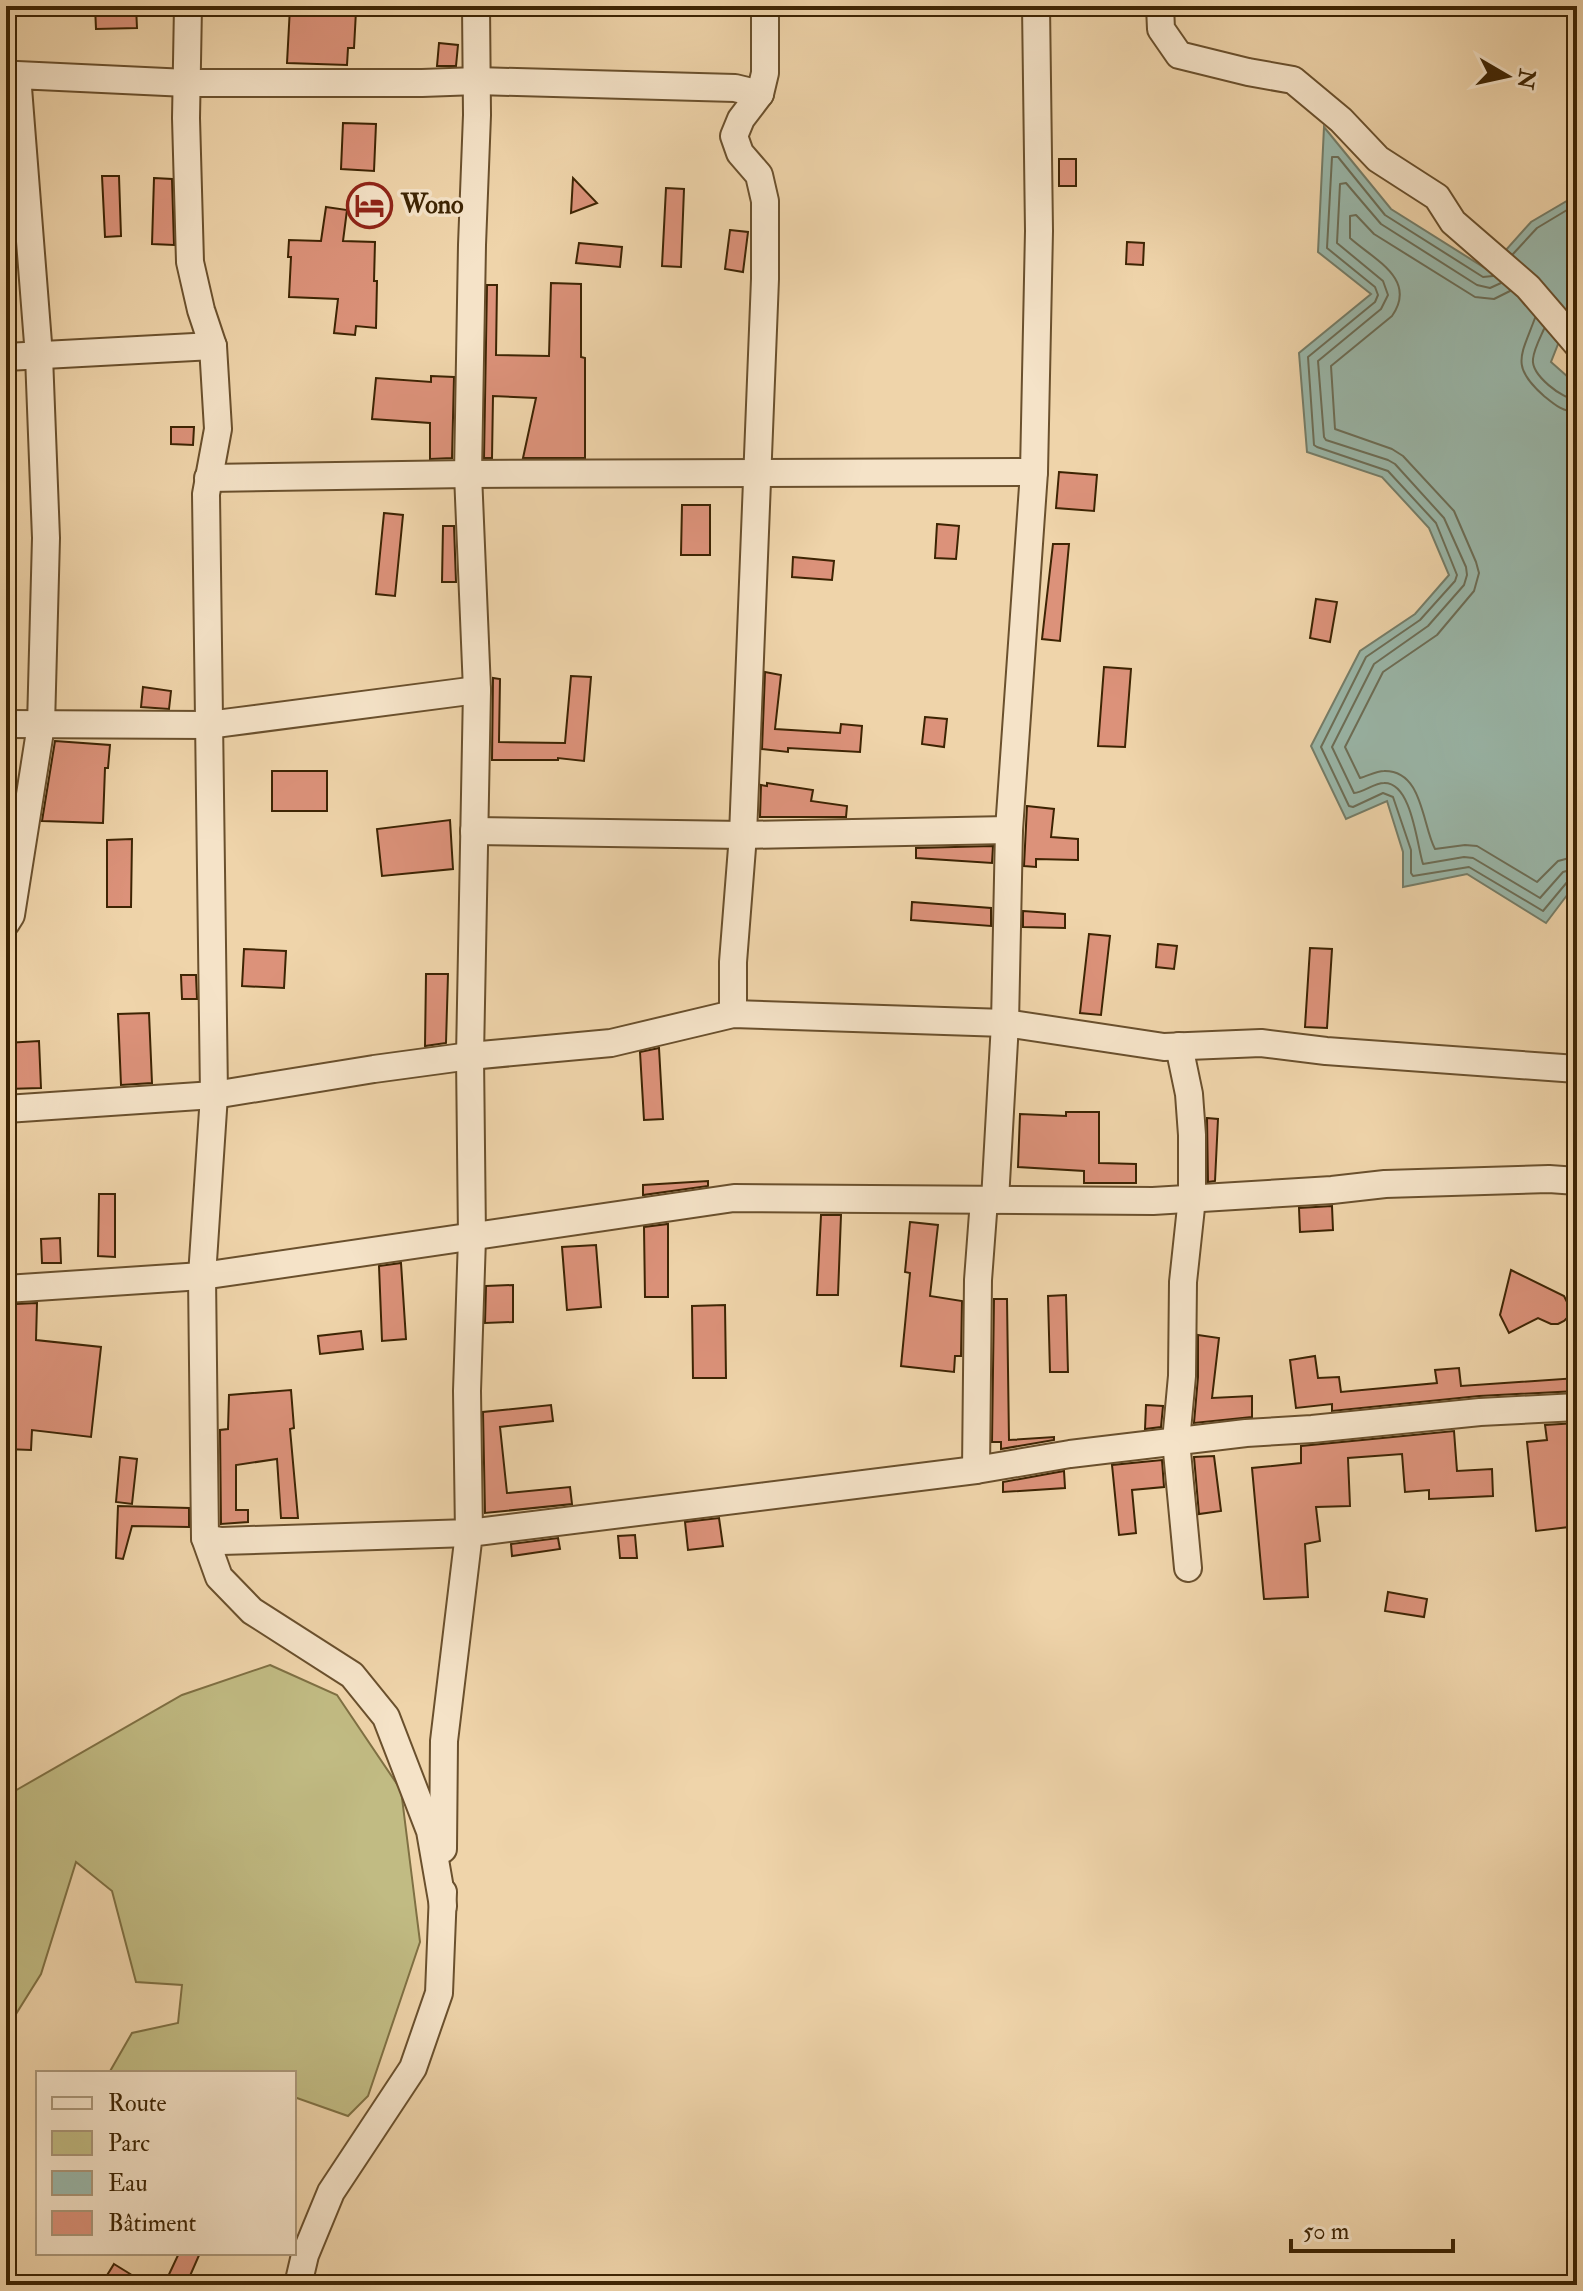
<svg xmlns="http://www.w3.org/2000/svg" width="1583" height="2291" font-family="'IM FELL Double Pica',serif">
  <style>
    .green { fill: #c1bb83; stroke: #7f7043; stroke-width: 2 }
    .water { fill: #9ab8ab; stroke: #757d68; stroke-width: 2 }
    .lines { fill: none; stroke-linecap: round; stroke-linejoin: round }
    .shore { stroke: #6c6e57; stroke-width: 2 }
    .building { fill: #dc927a; stroke: #3d2403; stroke-width: 2 }
    .minor-casing { stroke: #6a502d; stroke-width: 30 }
    .minor { stroke: #f5e3c8; stroke-width: 26 }
    .labels { text-anchor: middle; dominant-baseline: central; stroke-width: 7; stroke-linejoin: round; paint-order: stroke }
    .poi-label { font-size: 26px; font-weight: bold; fill: #3d2403; stroke: #f5e3c8; text-anchor: start }
  </style>
  <rect width="100%" height="100%" fill="#efd4aa"/>
  <filter id="stains"><feTurbulence type="fractalNoise" baseFrequency=".0025" numOctaves="4"/><feColorMatrix values="0 0 0 0 .2 0 0 0 0 .09 0 0 0 0 .02 0 0 0 .5 -.17"/></filter>
  <radialGradient id="worn" r=".72"><stop offset=".6" stop-color="#630" stop-opacity="0"/><stop offset="1" stop-color="#630" stop-opacity=".3"/></radialGradient>
  <polygon class="green" points="270,1665 337,1695 401,1790 420,1942 368,2096 348,2116 294,2097 294,2073 109,2073 132,2033 178,2023 182,1985 136,1982 112,1891 76,1862 41,1974 6,2030 6,1796 182,1695"/>
  <polygon class="water" points="1324,127 1391,209 1488,270 1531,222 1577,195 1577,296 1551,362 1577,385 1577,882 1546,923 1467,874 1403,887 1403,852 1387,801 1346,819 1311,746 1360,651 1415,614 1449,575 1429,528 1382,477 1307,452 1299,353 1371,294 1318,252"/>
  <g class="lines">
    <g class="shore">
      <polyline points="1513,254 1537,228 1577,204"/>
      <polyline points="1493,276 1483,277 1385,215 1338,157 1332,157 1327,248 1375,287 1378,295 1375,302 1308,357 1314,445 1317,447 1388,471 1436,523 1457,575 1455,581 1420,620 1366,657 1321,747 1349,806 1353,807 1383,793 1393,797 1411,850 1411,873 1413,876 1469,867 1543,911 1568,881 1577,878"/>
      <path d="M1501 283 1490 288 1477 285 1381 224 1346 183 1340 184 1337 243 1383 281 1388 295 1381 309 1318 361 1324 437 1326 440 1388 460 1395 464 1444 518 1466 567 1467 575 1464 585 1428 626 1374 664 1332 747 1354 793C1364 792 1374 783 1384 783 1412 782 1417 846 1423 864L1464 857 1473 858 1540 898 1563 872 1577 868"/>
      <path d="M1510 291 1494 299 1475 297 1374 234 1356 215 1350 216V238C1373 259 1418 279 1392 316L1331 366 1335 429 1392 449 1403 456 1454 511 1476 562 1479 573 1474 591 1437 635 1383 672 1345 747 1360 778C1368 776 1376 771 1384 771 1423 770 1422 825 1435 849L1465 845 1477 846 1537 882 1558 861 1577 856"/>
      <path d="M1535 318C1521 356 1510 366 1544 396 1555 405 1563 412 1577 412"/>
      <path d="M1544 329C1540 338 1534 349 1533 359 1531 375 1562 399 1577 400"/>
    </g>
  </g>
  <g class="building">
    <polygon points="95,6 136,6 137,28 96,29"/>
    <polygon points="290,7 356,11 354,48 348,48 347,65 287,63"/>
    <polygon points="439,43 458,45 456,66 437,66"/>
    <polygon points="343,123 376,124 374,171 341,169"/>
    <rect x="1059" y="159" width="17" height="27"/>
    <polygon points="102,176 119,176 121,236 105,237"/>
    <polygon points="154,178 172,179 174,245 152,244"/>
    <polygon points="573,178 597,203 571,213"/>
    <polygon points="666,188 684,189 681,267 662,266"/>
    <polygon points="326,207 347,210 343,241 375,242 374,281 377,281 376,328 356,326 355,335 334,333 338,299 289,297 291,257 288,257 289,240 321,241"/>
    <polygon points="730,230 748,232 743,272 725,269"/>
    <polygon points="1127,242 1144,243 1143,265 1126,264"/>
    <polygon points="579,243 622,247 620,267 576,263"/>
    <polygon points="551,283 581,284 581,357 585,358 585,458 523,458 536,398 493,396 492,458 484,458 487,285 497,285 496,355 549,356"/>
    <polygon points="431,376 454,377 452,458 430,459 430,423 372,419 376,378 431,382"/>
    <polygon points="171,427 194,427 193,445 171,444"/>
    <polygon points="1059,472 1097,475 1094,511 1056,508"/>
    <polygon points="682,505 710,505 710,555 681,555"/>
    <polygon points="384,513 403,515 395,596 376,594"/>
    <polygon points="937,524 959,526 956,559 935,558"/>
    <polygon points="443,526 454,526 456,582 442,582"/>
    <polygon points="1053,544 1069,544 1060,641 1042,639"/>
    <polygon points="793,557 834,561 832,580 792,577"/>
    <polygon points="1316,599 1337,602 1330,642 1310,638"/>
    <polygon points="1104,667 1131,669 1125,747 1098,746"/>
    <polygon points="765,672 781,675 775,729 840,733 841,724 862,726 860,752 788,748 788,752 762,749"/>
    <polygon points="571,676 591,677 584,761 558,758 558,760 492,760 493,678 500,679 499,742 565,743"/>
    <polygon points="143,687 171,691 169,709 141,707"/>
    <polygon points="925,717 947,719 944,747 922,744"/>
    <polygon points="55,741 110,745 108,768 105,768 103,823 42,821"/>
    <rect x="272" y="771" width="55" height="40"/>
    <polygon points="767,783 813,790 811,801 847,806 846,817 760,817 761,785 767,786"/>
    <polygon points="1027,806 1054,809 1051,837 1078,839 1078,860 1036,859 1036,867 1024,866"/>
    <polygon points="450,820 453,869 382,876 377,829"/>
    <polygon points="132,839 131,907 107,907 107,840"/>
    <polygon points="993,846 992,863 916,858 916,848"/>
    <polygon points="912,902 991,908 991,926 911,920"/>
    <polygon points="1023,911 1065,914 1065,928 1023,927"/>
    <polygon points="1089,934 1110,936 1101,1015 1080,1013"/>
    <polygon points="1158,944 1177,946 1174,969 1156,967"/>
    <polygon points="1310,948 1332,949 1327,1028 1305,1027"/>
    <polygon points="244,949 286,951 284,988 242,986"/>
    <polygon points="426,974 448,974 446,1043 425,1046"/>
    <polygon points="181,975 196,975 197,999 182,999"/>
    <polygon points="149,1013 152,1083 121,1085 118,1014"/>
    <polygon points="39,1041 41,1088 6,1089 6,1043"/>
    <polygon points="659,1048 663,1119 644,1120 640,1052"/>
    <polygon points="1066,1112 1099,1112 1099,1163 1136,1164 1136,1183 1084,1183 1084,1171 1018,1167 1020,1114 1066,1116"/>
    <polygon points="1207,1118 1218,1119 1215,1181 1208,1182"/>
    <polygon points="708,1181 708,1186 643,1195 643,1185"/>
    <polygon points="99,1194 115,1194 115,1257 98,1256"/>
    <polygon points="1332,1206 1333,1230 1300,1232 1299,1208"/>
    <polygon points="821,1215 841,1215 838,1295 817,1295"/>
    <polygon points="910,1222 938,1225 930,1296 962,1301 961,1356 955,1356 954,1372 901,1366 910,1273 905,1272"/>
    <polygon points="668,1224 668,1297 645,1297 644,1227"/>
    <polygon points="60,1238 61,1263 42,1263 41,1239"/>
    <polygon points="596,1245 601,1307 567,1310 562,1247"/>
    <polygon points="401,1263 406,1339 382,1341 379,1266"/>
    <polygon points="1511,1270 1564,1296 1570,1308 1569,1316 1564,1321 1558,1324 1551,1324 1538,1318 1509,1333 1500,1315"/>
    <polygon points="513,1285 513,1322 485,1323 486,1286"/>
    <polygon points="1066,1295 1068,1372 1050,1372 1048,1296"/>
    <polygon points="994,1299 1007,1299 1009,1440 1054,1437 1054,1440 1001,1449 1001,1442 992,1442"/>
    <polygon points="37,1303 36,1340 101,1347 91,1437 32,1430 31,1450 6,1449 6,1344 14,1345 15,1304"/>
    <polygon points="725,1305 726,1378 693,1378 692,1306"/>
    <polygon points="361,1331 363,1349 320,1354 318,1336"/>
    <polygon points="1198,1335 1219,1338 1212,1398 1252,1396 1252,1417 1194,1423 1198,1377"/>
    <polygon points="1315,1356 1318,1378 1339,1377 1341,1392 1437,1383 1435,1370 1459,1368 1461,1386 1577,1378 1577,1391 1479,1396 1332,1411 1332,1404 1296,1408 1290,1360"/>
    <polygon points="291,1390 294,1428 290,1429 298,1518 281,1518 277,1459 236,1465 236,1510 248,1510 248,1522 221,1524 220,1430 228,1429 229,1395"/>
    <polygon points="551,1405 553,1421 500,1427 507,1493 570,1487 572,1504 485,1513 483,1412"/>
    <polygon points="1146,1405 1163,1406 1161,1427 1145,1429"/>
    <polygon points="1577,1423 1577,1435 1571,1436 1577,1472 1577,1526 1536,1531 1527,1442 1547,1440 1545,1425"/>
    <polygon points="1454,1431 1457,1471 1492,1469 1493,1496 1429,1499 1429,1490 1405,1492 1402,1454 1348,1458 1350,1506 1316,1507 1320,1541 1305,1544 1308,1597 1264,1599 1252,1468 1301,1463 1301,1446"/>
    <polygon points="1214,1456 1221,1511 1199,1514 1194,1457"/>
    <polygon points="120,1457 137,1459 132,1504 116,1502"/>
    <polygon points="1162,1460 1164,1487 1132,1490 1136,1533 1119,1535 1112,1465"/>
    <polygon points="1064,1471 1065,1488 1003,1492 1003,1482"/>
    <polygon points="118,1506 189,1508 189,1527 132,1526 123,1559 116,1558"/>
    <polygon points="719,1518 723,1546 688,1550 685,1522"/>
    <polygon points="635,1535 637,1558 620,1558 618,1536"/>
    <polygon points="558,1538 560,1549 512,1556 511,1544"/>
    <polygon points="1388,1592 1427,1599 1424,1617 1385,1611"/>
    <polygon points="179,2253 200,2253 186,2285 164,2285"/>
    <polygon points="114,2264 148,2285 101,2285"/>
  </g>
  <g class="lines">
    <defs>
      <g id="minor">
        <polyline points="188,6 186,118 190,262 201,310 213,346 218,429 206,494 214,1095 202,1276 205,1538 219,1577 252,1611 352,1675 386,1717 430,1831 443,1906"/>
        <polyline points="1160,6 1161,29 1179,55 1248,72 1293,80 1341,120 1378,159 1437,197 1453,222 1528,287 1577,344"/>
        <polyline points="6,357 213,346"/>
        <polyline points="208,478 468,474 1034,472"/>
        <polyline points="6,724 208,725 477,690"/>
        <polyline points="474,831 743,835 1009,830"/>
        <polyline points="6,923 11,915 41,725 46,538 39,356 17,75 187,83 422,83 477,81 735,88 760,94"/>
        <polyline points="733,1014 733,962 743,835 765,279 765,201 759,175 740,153 734,136 741,119 760,94 765,73 765,6"/>
        <polyline points="1179,1046 1189,1094 1192,1135 1192,1198 1183,1282 1182,1376 1176,1441 1188,1568"/>
        <polyline points="6,1109 214,1095 374,1069 470,1056 611,1043 733,1014 1005,1023 1164,1047 1261,1043 1326,1051 1577,1069"/>
        <polyline points="995,1200 1005,1023 1009,830 1034,472 1039,231 1036,6"/>
        <polyline points="6,1289 202,1276 734,1198 1153,1201 1332,1190 1385,1184 1549,1179 1577,1181"/>
        <polyline points="976,1470 978,1280 984,1200"/>
        <polyline points="205,1538 221,1541 469,1533 467,1391 472,1238 470,1056 477,690 468,474 472,245 477,115 476,6"/>
        <polyline points="443,1849 444,1741 469,1533 976,1470 1070,1454 1246,1433 1312,1429 1480,1412 1577,1407"/>
        <polyline points="298,2285 305,2255 331,2192 413,2068 439,1993 443,1892"/>
      </g>
    </defs>
    <use href="#minor" class="minor-casing"/>
    <use href="#minor" class="minor"/>
  </g>
  <defs>
    <symbol id="hotel-ring" viewBox="-11 -11 22 22"><circle r="9.5" fill="#f5e3c8" stroke="#8f2418" stroke-width="1.5"/><path d="M-6-4.5h1.5V1H6V5H4.5V3h-9V5H-6ZM-4 0a1.8 1.8 0 1 1 3.6 0ZM.5 0V-2.5h3Q6-2.5 6 0Z" fill="#8f2418"/></symbol>
  </defs>
  <g fill-rule="evenodd">
    <use href="#hotel-ring" x="344" y="180" width="51" height="51"/>
  </g>
  <g class="labels">
    <g class="poi-label">
      <text x="401" y="205">Wono</text>
    </g>
  </g>
  <rect width="1583" height="2291" fill="none" stroke="#efd4aa" stroke-width="32"/>
  <rect x="8" y="8" width="1567" height="2275" fill="none" stroke="#3d2403" stroke-width="4"/>
  <rect x="16" y="16" width="1551" height="2259" fill="none" stroke="#3d2403" stroke-width="2"/>
  <rect x="36" y="2071" width="260" height="184" fill="#f5e3c8" stroke="#ab9779" stroke-width="2"/>
  <rect x="52" y="2097" width="40" height="12" fill="#f5e3c8" stroke="#ab9779" stroke-width="2"/>
  <text x="108" y="2111" font-size="24" fill="#3d2403">Route</text>
  <rect x="52" y="2131" width="40" height="24" fill="#c1bb83" stroke="#ab9779" stroke-width="2"/>
  <text x="108" y="2151" font-size="24" fill="#3d2403">Parc</text>
  <rect x="52" y="2171" width="40" height="24" fill="#9ab8ab" stroke="#ab9779" stroke-width="2"/>
  <text x="108" y="2191" font-size="24" fill="#3d2403">Eau</text>
  <rect x="52" y="2211" width="40" height="24" fill="#dc927a" stroke="#ab9779" stroke-width="2"/>
  <text x="108" y="2231" font-size="24" fill="#3d2403">Bâtiment</text>
  <g transform="translate(1507 76) rotate(99)" stroke="#f5e3c8" stroke-width="6" paint-order="stroke">
  <path d="M0-6L14 30L0 20L-14 30Z" fill="#3d2403"/>
  <text y="-12" font-size="22" font-weight="bold" text-anchor="middle" fill="#3d2403">N</text>
  </g>
  <path d="M1291 2239v12h162v-12" fill="none" stroke="#3d2403" stroke-width="4"/>
  <text x="1303" y="2239" font-size="24" fill="#3d2403" stroke="#f5e3c8" stroke-width="6" paint-order="stroke">50 m</text>
  <rect width="100%" height="100%" filter="url(#stains)"/>
  <rect width="100%" height="100%" fill="url(#worn)"/>
</svg>
